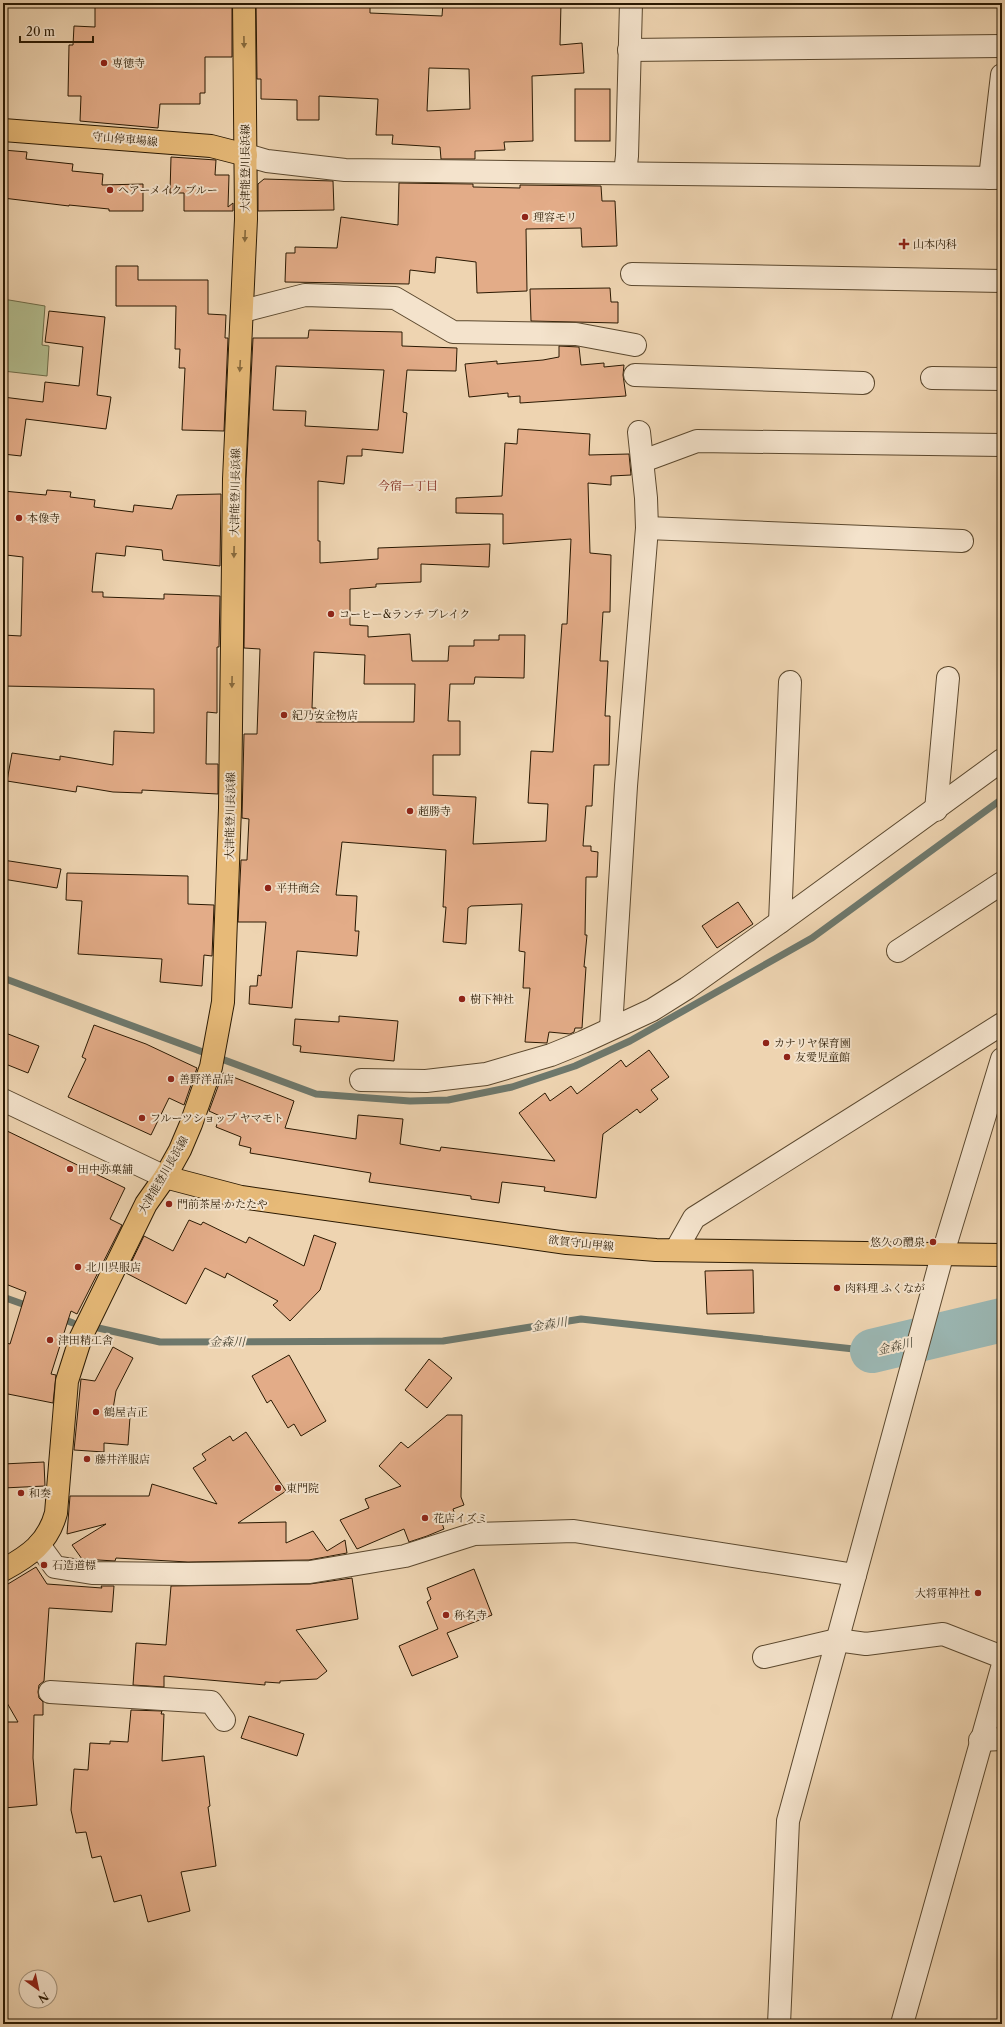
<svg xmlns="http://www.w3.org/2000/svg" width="1005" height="2027" font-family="'Libre Caslon Text','Noto Serif JP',serif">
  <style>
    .green { fill: #b3be90; stroke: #6e6c49 }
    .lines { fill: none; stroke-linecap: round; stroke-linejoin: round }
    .stream { stroke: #6e786c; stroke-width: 7 }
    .river { stroke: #9bb7b3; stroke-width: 44 }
    .building { fill: #e3ac88; stroke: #2a1902; fill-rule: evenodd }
    .minor-casing { stroke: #5b482e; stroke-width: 24 }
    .major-casing { stroke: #2a1902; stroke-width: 24 }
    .minor { stroke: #f4e3cc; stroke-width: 22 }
    .major { stroke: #e7ba78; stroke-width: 22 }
    .oneway { fill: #886a3d }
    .poi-dot { fill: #8f2418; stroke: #f4e3cc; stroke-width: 1.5 }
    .labels { text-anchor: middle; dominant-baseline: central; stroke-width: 4; stroke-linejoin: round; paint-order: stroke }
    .poi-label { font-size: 11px; fill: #2a1902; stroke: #f4e3cc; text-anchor: start }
    .street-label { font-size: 11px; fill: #2a1902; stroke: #f4e3cc }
    .neighbourhood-label { font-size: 12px; fill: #7a1f14; stroke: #f4e3cc }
    .water-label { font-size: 12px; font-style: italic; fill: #4c4837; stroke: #f4e3cc }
  </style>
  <rect width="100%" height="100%" fill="#eed4b1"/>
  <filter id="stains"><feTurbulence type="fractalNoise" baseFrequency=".005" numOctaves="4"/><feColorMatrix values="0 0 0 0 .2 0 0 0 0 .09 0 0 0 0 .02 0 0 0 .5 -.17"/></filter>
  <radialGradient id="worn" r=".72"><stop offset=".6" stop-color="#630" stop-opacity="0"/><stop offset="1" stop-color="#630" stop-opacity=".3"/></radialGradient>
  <polygon class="green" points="3,299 45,306 42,345 49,346 47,376 3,371"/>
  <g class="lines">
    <g class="stream">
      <polyline points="3,978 316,1094 410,1101 448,1100 512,1087 575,1066 630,1041 812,938 1002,799"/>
      <polyline points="3,1297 31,1307"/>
      <polyline points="60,1318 73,1323"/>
      <polyline points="94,1327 160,1342 443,1341 581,1319 872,1351"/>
    </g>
    <polyline class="river" points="872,1351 1002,1320"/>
  </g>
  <g class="building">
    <polygon points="95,3 232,3 232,57 205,57 205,93 200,93 200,104 160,104 158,128 80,121 81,96 68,96 69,45 73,45 74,26 95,27"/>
    <path d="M256 3 370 5V13L442 16 443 3H561L560 45 582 43 584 73 532 76 533 141 504 142 505 150 475 151V159H441L440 147 392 144 393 135H376L378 99 319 96V120H297V100L261 99V79H257ZM429 68 469 69 470 109 427 111Z"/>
    <rect x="575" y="89" width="35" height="52"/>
    <polygon points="3,150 27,152 26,159 73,164 72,171 103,174 102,185 143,184 143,211 109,211 109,209 69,205 69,206 3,198"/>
    <polygon points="171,157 216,160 215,175 229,175 228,207 233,203 233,211 184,211 184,193 170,193"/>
    <polygon points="264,179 333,181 334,210 258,211 258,184"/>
    <polygon points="399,183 473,184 473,187 520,188 520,185 601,186 602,201 615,201 617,246 582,247 581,228 526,229 527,291 477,293 476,262 436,257 435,273 410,270 409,284 285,282 286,253 295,253 295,247 337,248 341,217 398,225"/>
    <polygon points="116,266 138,266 138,280 208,280 208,314 226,315 225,338 228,338 224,431 182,430 185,368 179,368 180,349 175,349 176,306 116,306"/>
    <polygon points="610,288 611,302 618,302 618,323 531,321 530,289"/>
    <polygon points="49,311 105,317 97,395 111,397 106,429 26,419 21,456 3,454 3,397 43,402 45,382 79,386 83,347 45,342"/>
    <path d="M309 330 402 332V346L457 348 456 371 407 370 403 412 407 413 403 453 362 449V456H347L344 484 318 481V541H320V563L378 559V548L490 544 489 567 421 564V582L376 584V587L350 589V625L368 626V637L410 634 412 661H448L449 646H474V640H499V635H525L524 678 475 677 474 684H450L448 721H460V755H433V795L476 797 473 844 546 841 548 804 528 803 531 751 553 752 562 624H567L571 539 503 544V514L456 513V498L502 496 505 443 517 444 518 429 590 434 589 455 629 454 631 475 611 476V485L588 483 590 553 611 555 610 612H603L600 661H608L605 716H610L609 765H594L592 806H586L583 846H591V851L598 852 597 877H586L585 935H587L584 967H586L582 1028H575L574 1032 570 1034 549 1032 547 1043 525 1042 530 988H523L525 952 519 951 522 904 471 906 468 908 466 944 443 942 446 907H443L446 850 342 842 336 895 357 896 355 931H359L357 956 297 951 292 1008 249 1004 250 986H257L258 975 261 976 266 922H238L241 860H247L249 819 242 818 244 734H257L260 649 244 648 246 479 253 338H308ZM276 366 384 370 378 430 305 426 306 411 273 410ZM314 652 365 655 364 684H415L414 722H316V708H312Z"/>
    <polygon points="559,346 579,347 581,365 604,363 604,367 624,365 623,375 626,396 520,403 520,396 508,397 508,393 469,397 465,364 497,361 497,364 543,360 559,357"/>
    <polygon points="47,490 71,492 70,497 95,500 94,507 133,512 134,505 172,509 177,495 221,494 220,566 163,560 162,550 126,546 125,556 96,553 92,592 103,592 103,597 164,599 164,594 220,596 219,647 217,647 217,713 207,712 206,764 218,764 218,794 142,790 142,793 113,792 77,786 76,792 7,781 12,753 60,760 60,756 113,765 114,731 154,733 154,689 3,686 3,635 21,636 23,557 6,555 7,546 3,546 3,491 46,495"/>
    <polygon points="3,860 61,869 57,888 3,879"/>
    <polygon points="67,873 188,876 188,904 214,905 212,956 204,955 202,986 160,982 162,959 78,954 82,901 66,900"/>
    <polygon points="738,902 753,924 717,948 702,926"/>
    <polygon points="339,1016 398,1021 394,1061 300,1052 301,1046 293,1045 295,1019 339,1022"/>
    <polygon points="94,1025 146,1044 197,1068 184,1105 169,1098 151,1135 68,1097 86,1059 82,1057"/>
    <polygon points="3,1032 39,1046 28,1073 3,1063"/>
    <polygon points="649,1050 669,1077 651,1090 658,1099 640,1113 637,1109 603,1134 596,1198 544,1191 545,1187 502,1182 499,1203 471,1199 471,1196 369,1182 371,1173 250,1153 251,1148 239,1145 241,1137 216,1127 220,1116 209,1111 223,1073 294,1101 285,1128 356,1139 358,1115 403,1119 400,1144 440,1151 441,1147 555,1161 519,1113 545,1093 550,1101 571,1086 577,1094 621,1060 626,1067"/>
    <polygon points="3,1129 125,1188 110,1219 122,1225 77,1314 71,1311 51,1374 56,1375 53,1403 3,1393 3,1342 10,1344 26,1292 3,1283"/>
    <polygon points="189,1220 201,1225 203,1222 246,1243 249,1237 304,1266 314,1235 336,1243 320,1290 290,1321 273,1305 278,1301 227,1273 225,1278 205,1268 186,1304 126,1273 144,1236 173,1251"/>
    <polygon points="753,1270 754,1313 707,1314 705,1271"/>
    <polygon points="113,1347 133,1358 116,1391 112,1415 130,1417 128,1445 104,1443 104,1452 74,1450 81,1379 95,1381"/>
    <polygon points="289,1355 326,1421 301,1436 294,1424 288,1428 271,1400 267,1403 252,1376"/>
    <polygon points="429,1359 452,1378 427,1408 405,1390"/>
    <polygon points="447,1415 462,1415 461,1497 464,1505 453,1509 455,1515 441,1520 444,1529 427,1536 409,1542 404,1529 357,1549 340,1520 369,1508 365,1499 401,1486 379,1466 401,1442 408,1448"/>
    <polygon points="246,1432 286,1491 238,1523 286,1522 286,1543 313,1531 327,1551 345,1540 347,1553 309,1560 188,1562 116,1558 115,1561 82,1559 72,1545 106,1524 67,1534 70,1496 149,1496 152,1484 217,1504 193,1468 206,1460 202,1454 230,1436 233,1441"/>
    <polygon points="44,1462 45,1486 3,1488 3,1464"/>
    <polygon points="36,1567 47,1584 102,1588 101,1586 114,1586 112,1612 49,1608 44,1681 39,1685 38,1692 39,1698 43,1702 43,1715 34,1715 33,1758 37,1805 4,1808 3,1722 18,1722 3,1696 3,1587"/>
    <polygon points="474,1569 492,1615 447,1633 458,1657 412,1676 399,1646 438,1629 427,1602 431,1599 427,1588"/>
    <polygon points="352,1578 358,1619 296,1630 327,1671 317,1679 280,1681 280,1683 265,1682 265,1685 164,1676 164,1687 133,1685 136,1643 166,1645 171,1586 310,1584"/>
    <polygon points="131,1710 162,1711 161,1714 164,1714 162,1761 204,1756 210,1806 208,1807 216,1866 181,1872 190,1911 148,1922 141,1895 114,1902 101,1856 92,1858 86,1832 76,1833 71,1810 74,1769 88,1770 90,1743 110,1744 110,1741 128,1742"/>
    <polygon points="249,1716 304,1734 297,1756 241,1738"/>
  </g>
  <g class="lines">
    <defs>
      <g id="minor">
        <polyline points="629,50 1002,46"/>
        <polyline points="246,155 267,161 345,170 1002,178"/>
        <polyline points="625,173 627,156 631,3"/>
        <polyline points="990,178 1002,75"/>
        <polyline points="632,274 1002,281"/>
        <polyline points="243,311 305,295 395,298 453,332 576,334 635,345"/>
        <polyline points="635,375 863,383"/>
        <polyline points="932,378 1002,379"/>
        <polyline points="643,461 697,441 1002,445"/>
        <polyline points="647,528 962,541"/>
        <polyline points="936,810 948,678"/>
        <polyline points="780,922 790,682"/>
        <polyline points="898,951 1002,883"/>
        <polyline points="611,1028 626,786 647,528 646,498 639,432"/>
        <polyline points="361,1080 426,1081 486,1074 551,1055 583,1042 652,1010 687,988 780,922 1002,760"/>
        <polyline points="3,1100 165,1177"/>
        <polyline points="676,1250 694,1218 1002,1024"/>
        <polyline points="39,1545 55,1567 92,1573 188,1574 310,1572 405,1556 474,1534 574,1531 855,1575"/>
        <polyline points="764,1657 837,1640 866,1644 943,1634 1002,1657"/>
        <polyline points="50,1692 211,1702 224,1720"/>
        <polyline points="980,1740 1002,1739"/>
        <polyline points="779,2024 788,1821 942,1256 1002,1059"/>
        <polyline points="902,2024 1002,1668"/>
      </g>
      <g id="major">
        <polyline points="3,130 211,146 246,155"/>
        <polyline points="165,1177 241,1197 567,1243 656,1250 1002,1255"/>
        <path d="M3 1570C29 1556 48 1543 56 1513L67 1381 81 1337 146 1204 165 1177 180 1150 191 1124 211 1067 223 1002 230 808 234 479 246 219 244 3"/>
      </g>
    </defs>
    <use href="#minor" class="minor-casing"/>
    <use href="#major" class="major-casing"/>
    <use href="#minor" class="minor"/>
    <use href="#major" class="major"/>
  </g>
  <defs><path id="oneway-solid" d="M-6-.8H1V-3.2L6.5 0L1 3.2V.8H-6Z"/></defs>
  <g class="oneway">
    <use href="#oneway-solid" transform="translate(244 42) rotate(89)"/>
    <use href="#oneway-solid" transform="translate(245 236) rotate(92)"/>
    <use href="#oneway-solid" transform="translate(240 366) rotate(93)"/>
    <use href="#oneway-solid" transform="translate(234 552) rotate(91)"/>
    <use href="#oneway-solid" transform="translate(232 682) rotate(91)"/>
  </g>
  <g class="poi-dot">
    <circle cx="104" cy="63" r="4"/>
    <circle cx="110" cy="190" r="4"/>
    <circle cx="525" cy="217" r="4"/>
    <path d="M902 238h4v4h4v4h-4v4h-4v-4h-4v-4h4z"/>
    <circle cx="19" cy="518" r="4"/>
    <circle cx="331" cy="614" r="4"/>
    <circle cx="284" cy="715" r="4"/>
    <circle cx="410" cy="811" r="4"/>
    <circle cx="268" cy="888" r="4"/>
    <circle cx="462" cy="999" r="4"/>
    <circle cx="766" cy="1043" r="4"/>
    <circle cx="787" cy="1057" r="4"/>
    <circle cx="171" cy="1079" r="4"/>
    <circle cx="142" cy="1118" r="4"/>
    <circle cx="70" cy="1169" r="4"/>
    <circle cx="169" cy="1204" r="4"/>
    <circle cx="933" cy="1242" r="4"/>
    <circle cx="78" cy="1267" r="4"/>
    <circle cx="837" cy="1288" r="4"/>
    <circle cx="50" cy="1340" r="4"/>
    <circle cx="96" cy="1412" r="4"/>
    <circle cx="87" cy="1459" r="4"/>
    <circle cx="278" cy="1488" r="4"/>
    <circle cx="21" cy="1493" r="4"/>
    <circle cx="425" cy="1518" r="4"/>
    <circle cx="44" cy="1565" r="4"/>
    <circle cx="978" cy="1593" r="4"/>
    <circle cx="446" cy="1615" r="4"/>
  </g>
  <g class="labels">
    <g class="poi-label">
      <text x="112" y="63">専徳寺</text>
      <text x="118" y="190">ヘアーメイク ブルー</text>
      <text x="533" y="217">理容モリ</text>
      <text x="913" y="244">山本内科</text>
      <text x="27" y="518">本像寺</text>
      <text x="339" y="614">コーヒー&amp;ランチ ブレイク</text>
      <text x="292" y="715">紀乃安金物店</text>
      <text x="418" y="811">超勝寺</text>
      <text x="276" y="888">平井商会</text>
      <text x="470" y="999">樹下神社</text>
      <text x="774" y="1043">カナリヤ保育園</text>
      <text x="795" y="1057">友愛児童館</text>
      <text x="179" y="1079">善野洋品店</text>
      <text x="150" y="1118">フルーツショップ ヤマモト</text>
      <text x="78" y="1169">田中弥菓舗</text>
      <text x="177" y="1204">門前茶屋 かたたや</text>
      <text x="925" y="1242" text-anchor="end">悠久の醴泉</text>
      <text x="86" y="1267">北川呉服店</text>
      <text x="845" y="1288">肉料理 ふくなが</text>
      <text x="58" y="1340">津田精工舎</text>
      <text x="104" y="1412">鶴屋吉正</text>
      <text x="95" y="1459">藤井洋服店</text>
      <text x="286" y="1488">東門院</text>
      <text x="29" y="1493">和奏</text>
      <text x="433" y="1518">花店イズミ</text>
      <text x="52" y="1565">石造道標</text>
      <text x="970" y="1593" text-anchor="end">大将軍神社</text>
      <text x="454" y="1615">称名寺</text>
    </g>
    <g class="street-label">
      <text transform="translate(125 139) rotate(5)">守山停車場線</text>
      <text transform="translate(245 168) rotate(-90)">大津能登川長浜線</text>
      <text transform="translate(235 492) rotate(-89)">大津能登川長浜線</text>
      <text transform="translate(230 816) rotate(-89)">大津能登川長浜線</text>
      <text transform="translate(163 1175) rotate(-60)">大津能登川長浜線</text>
      <text transform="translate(581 1243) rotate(6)">欲賀守山甲線</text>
    </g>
    <g class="neighbourhood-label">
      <text x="408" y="485">今宿一丁目</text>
    </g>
    <g class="water-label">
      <text transform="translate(549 1324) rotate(-9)">金森川</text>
      <text x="227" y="1341">金森川</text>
      <text transform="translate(895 1346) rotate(-13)">金森川</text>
    </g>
  </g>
  <rect width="1005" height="2027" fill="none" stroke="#eed4b1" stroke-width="16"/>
  <rect x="4" y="4" width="997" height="2019" fill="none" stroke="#2a1902" stroke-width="2"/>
  <rect x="8" y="8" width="989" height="2011" fill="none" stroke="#2a1902"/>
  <g transform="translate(38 1989) rotate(147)"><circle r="19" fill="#f4e3cc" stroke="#a3927b"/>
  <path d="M0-3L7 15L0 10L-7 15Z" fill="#8f2418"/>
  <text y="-6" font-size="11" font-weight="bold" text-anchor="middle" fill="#2a1902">N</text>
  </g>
  <path d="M20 36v6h73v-6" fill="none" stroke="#2a1902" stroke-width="2"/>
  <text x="26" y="36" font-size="12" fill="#2a1902" stroke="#f4e3cc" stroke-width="3" paint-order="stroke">20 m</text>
  <rect width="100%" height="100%" filter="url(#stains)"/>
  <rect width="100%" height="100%" fill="url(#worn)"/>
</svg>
